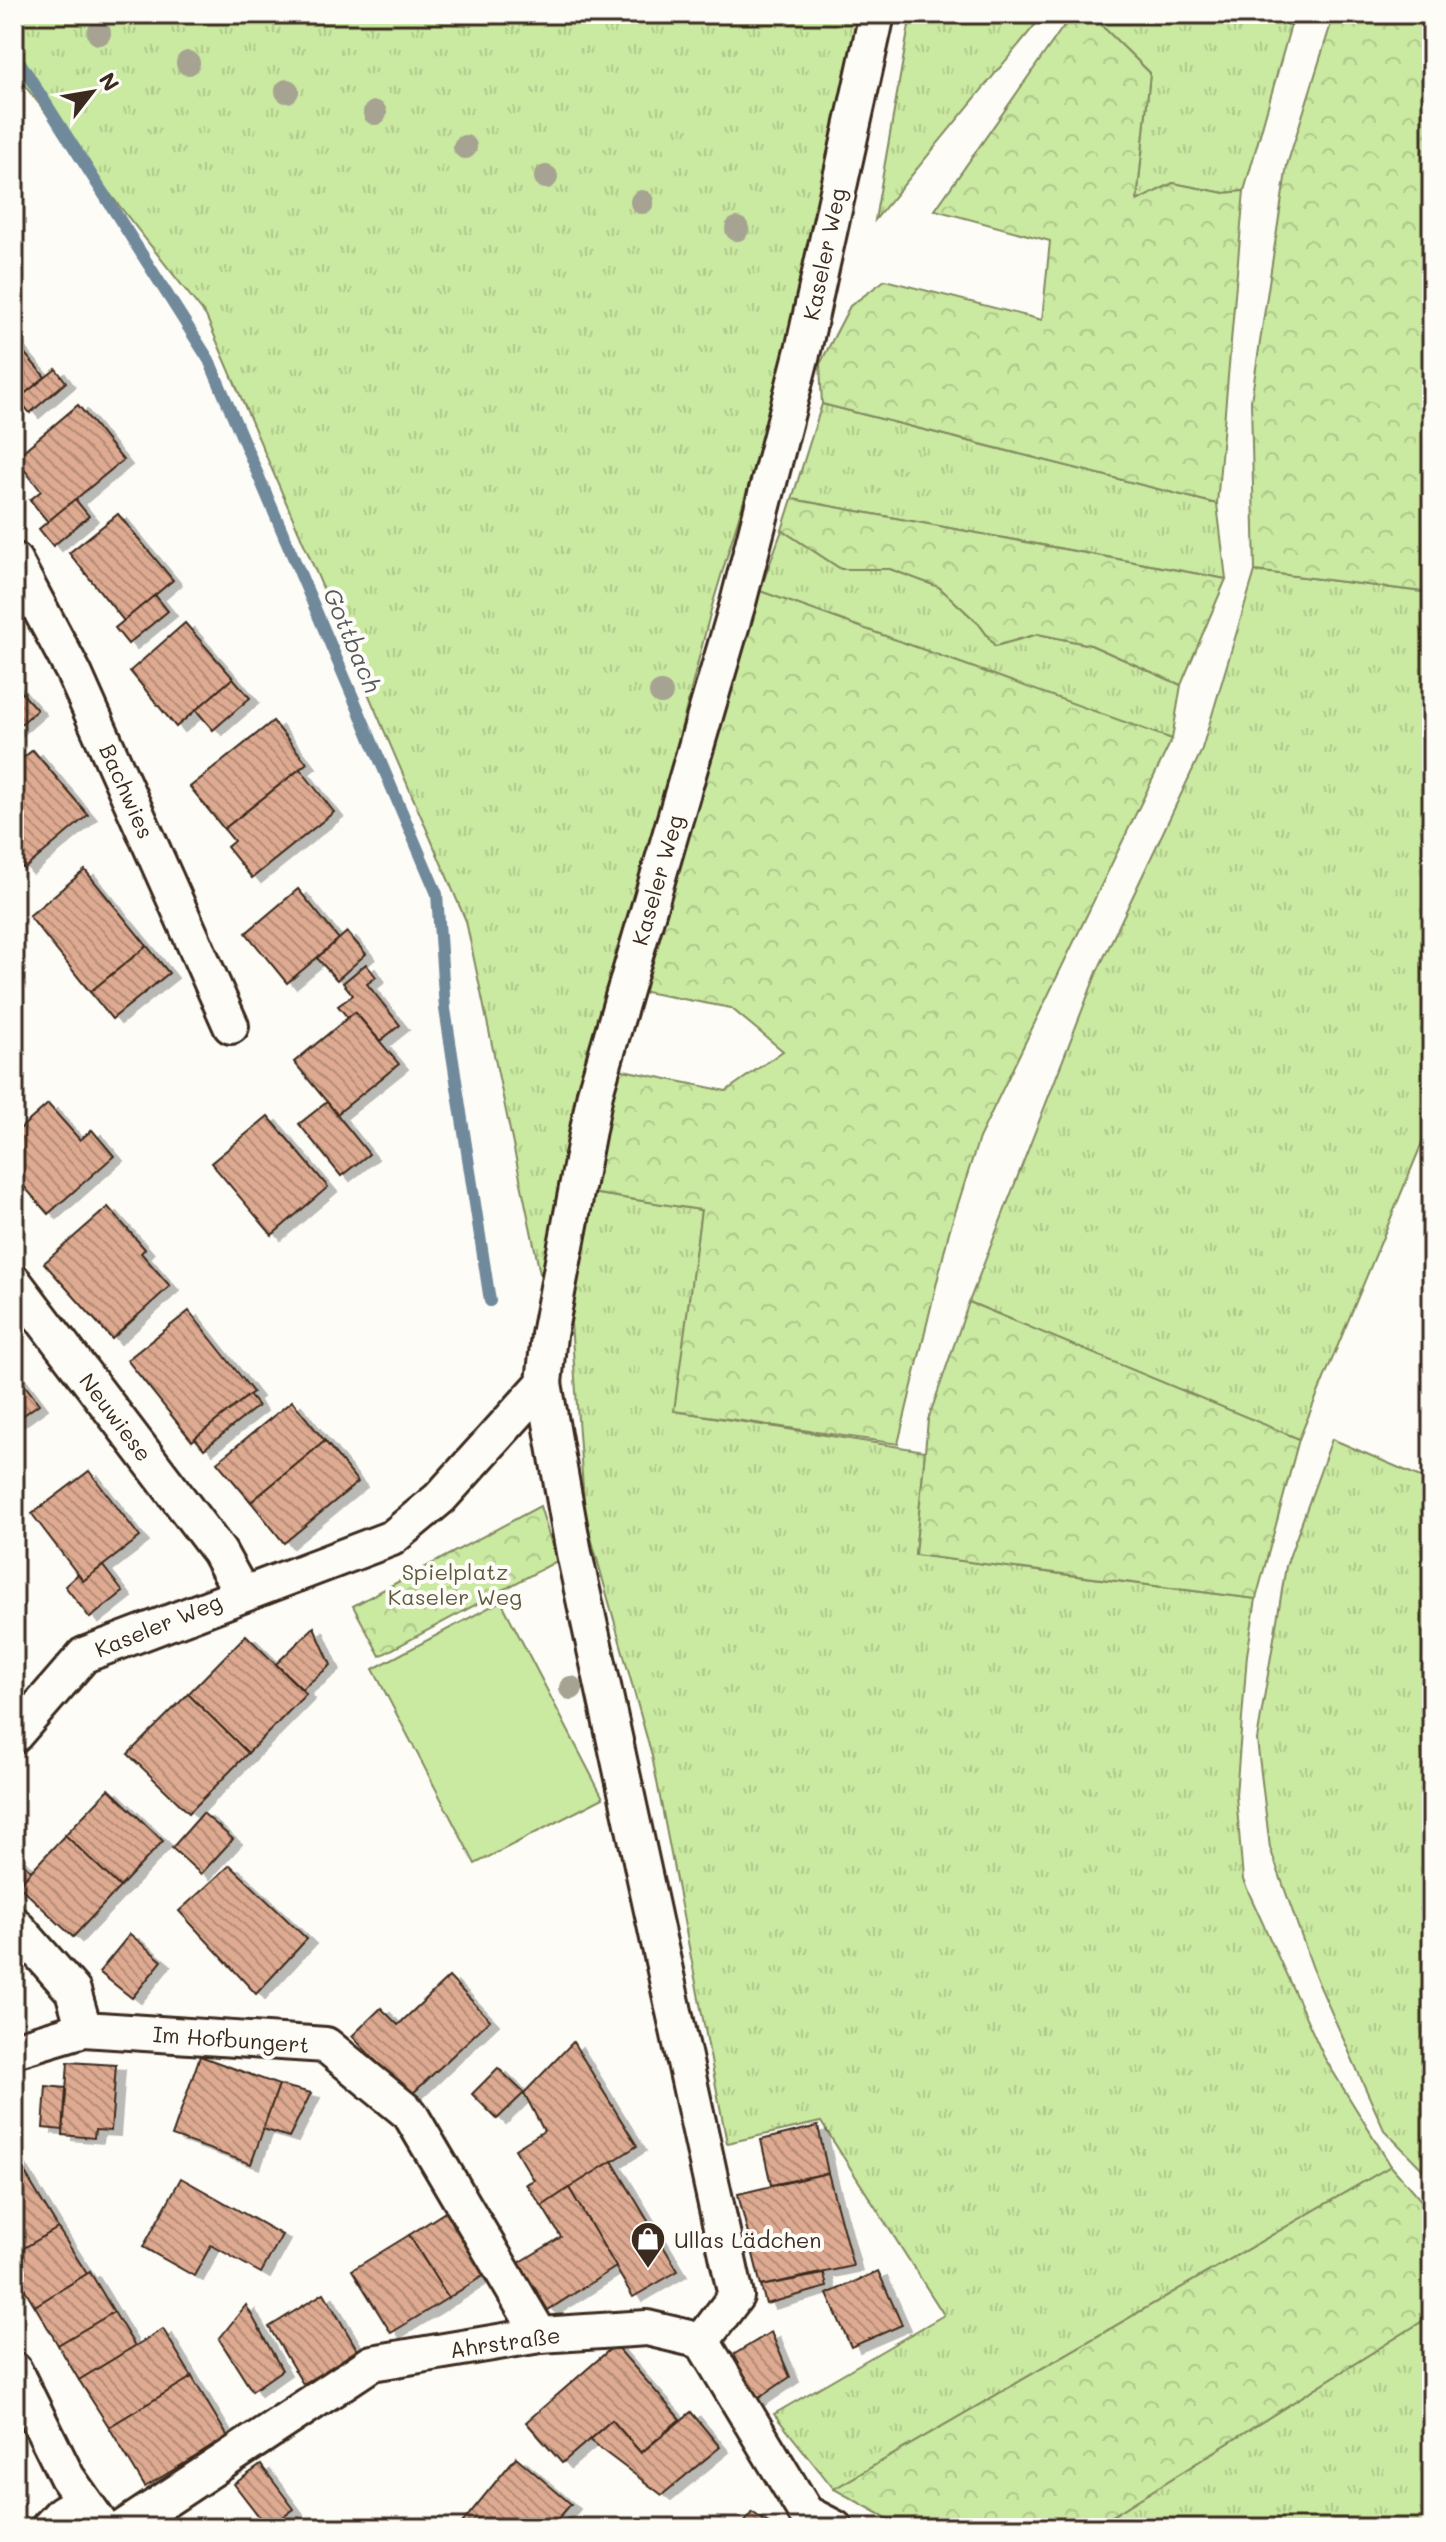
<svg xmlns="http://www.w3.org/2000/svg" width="1446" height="2542" font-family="Mali,sans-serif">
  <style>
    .grass { fill: url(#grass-tufts); stroke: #828a60; stroke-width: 2 }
    .forest { fill: url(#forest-crowns); stroke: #828a60; stroke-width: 2 }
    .pitch { fill: #cae9a1; stroke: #828a60; stroke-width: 2 }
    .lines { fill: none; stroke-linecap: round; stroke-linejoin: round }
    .stream { stroke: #6f899b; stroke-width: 12 }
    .building { fill: url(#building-back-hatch); stroke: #3b2a1e; stroke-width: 2; filter: url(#shadow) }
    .street-casing { stroke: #3b2a1e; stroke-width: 40 }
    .street { stroke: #fdfcf7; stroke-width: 34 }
    .tree { fill: #a6a392 }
    .labels { text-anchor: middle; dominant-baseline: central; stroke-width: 8; stroke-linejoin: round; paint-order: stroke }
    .street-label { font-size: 22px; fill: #3b2a1e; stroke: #fdfcf7 }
    .park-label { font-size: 22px; fill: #5f5a3f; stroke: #fdfcf7 }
    .poi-label { font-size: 22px; fill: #3b2a1e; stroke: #fdfcf7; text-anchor: start }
    .water-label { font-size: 24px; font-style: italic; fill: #55595d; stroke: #fdfcf7 }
  </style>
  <defs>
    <pattern id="grass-tufts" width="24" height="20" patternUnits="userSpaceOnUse" patternTransform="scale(2)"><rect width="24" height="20" fill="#cae9a1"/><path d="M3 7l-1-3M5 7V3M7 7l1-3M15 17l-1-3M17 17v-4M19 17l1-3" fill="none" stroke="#aec88a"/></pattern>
    <pattern id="forest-crowns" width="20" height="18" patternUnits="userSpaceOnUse" patternTransform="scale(2)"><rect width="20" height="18" fill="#cae9a1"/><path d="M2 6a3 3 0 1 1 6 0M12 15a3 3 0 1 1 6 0" fill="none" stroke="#aec88a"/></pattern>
    <pattern id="building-back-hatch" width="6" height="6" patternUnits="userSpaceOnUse" patternTransform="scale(2)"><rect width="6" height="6" fill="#deaa91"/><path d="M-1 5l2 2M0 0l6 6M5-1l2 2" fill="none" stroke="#b58b76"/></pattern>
    <filter id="shadow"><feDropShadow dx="9" dy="5" stdDeviation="0" flood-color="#0004"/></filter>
  </defs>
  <rect width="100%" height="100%" fill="#fdfcf7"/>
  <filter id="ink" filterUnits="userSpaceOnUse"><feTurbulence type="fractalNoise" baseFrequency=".0125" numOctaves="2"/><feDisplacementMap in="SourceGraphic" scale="16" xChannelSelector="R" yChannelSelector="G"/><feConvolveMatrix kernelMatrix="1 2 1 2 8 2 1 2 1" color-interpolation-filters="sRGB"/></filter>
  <g filter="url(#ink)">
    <g class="grass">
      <polygon points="14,14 866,14 815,265 712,606 542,1283 466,921 206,316 14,72"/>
      <polygon points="911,14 1044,14 875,220"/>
      <polygon points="1105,14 1294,14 1244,191 1224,193 1173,183 1137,201 1150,73 1102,26"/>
      <polygon points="822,404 1217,504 1226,579 792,499"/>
      <polygon points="782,530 841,569 890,569 939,587 979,624 995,646 1038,634 1091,645 1181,685 1172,739 757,599"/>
      <polygon points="1255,571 1432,593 1432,1119 1299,1439 969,1302 1097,972 1201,752"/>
      <polygon points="591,1193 701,1210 675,1411 925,1451 915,1555 1256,1599 1247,1655 1236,1795 1243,1880 1324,2057 1391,2166 834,2489 774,2414 944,2315 821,2122 727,2143 652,1756 585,1516 571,1323"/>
      <polygon points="1332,1439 1432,1482 1432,2179 1384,2130 1317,1980 1270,1848 1257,1740 1286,1566"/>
      <polygon points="1432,2315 1432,2528 1093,2528"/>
    </g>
    <g class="forest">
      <polygon points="1072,14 1105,14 1102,26 1150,73 1137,201 1173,183 1224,193 1244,191 1217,504 822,404 820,364 850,306 885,280 1042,320 1050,241 935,210"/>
      <polygon points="1334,14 1432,14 1432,593 1255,571 1251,401 1287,165"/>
      <polygon points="792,499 1226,579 1181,685 1091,645 1038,634 995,646 979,624 939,587 890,569 841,569 782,530"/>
      <polygon points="760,591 1172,739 979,1138 949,1232 898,1444 674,1411 701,1210 591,1193 618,1069 726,1091 783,1051 731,1008 645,992 648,956"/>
      <polygon points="969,1302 1299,1439 1256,1599 915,1555 928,1420"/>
      <polygon points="540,1506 557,1561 380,1656 353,1606"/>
      <polygon points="1391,2166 1432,2213 1432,2315 1093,2528 905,2528 834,2489"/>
    </g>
    <polygon class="pitch" points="501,1601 603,1798 475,1864 373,1669"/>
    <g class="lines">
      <polyline class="stream" points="14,53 209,360 437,894 445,1009 490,1301"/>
    </g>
    <g class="building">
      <polygon points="14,341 45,377 14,403"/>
      <polygon points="56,369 66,382 30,413 18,399"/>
      <polygon points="78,405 123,460 48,522 30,500 41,491 15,458"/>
      <polygon points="75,499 89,516 53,546 39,529"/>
      <polygon points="118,514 173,580 124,621 69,553"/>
      <polygon points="155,595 168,611 128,644 115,628"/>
      <polygon points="185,623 233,678 176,727 130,671"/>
      <polygon points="233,678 250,698 213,730 196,710"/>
      <polygon points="14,684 37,710 14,730"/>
      <polygon points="273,721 307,763 224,829 190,787"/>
      <polygon points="33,750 88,815 24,869 14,857 14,765"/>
      <polygon points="300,769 334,812 252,878 227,847 234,841 224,829"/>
      <polygon points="85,870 147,946 90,992 29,916"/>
      <polygon points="298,889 339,939 287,983 246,933"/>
      <polygon points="347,932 366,954 337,980 317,958"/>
      <polygon points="147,946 169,973 112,1019 90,992"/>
      <polygon points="366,964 376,977 367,984 400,1025 380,1041 355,1012 348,1018 338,1006 353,995 343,983"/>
      <polygon points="355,1012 399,1064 337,1114 294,1062"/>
      <polygon points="327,1102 369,1154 341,1176 299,1124"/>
      <polygon points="48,1104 80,1140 92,1130 114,1156 48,1214 14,1175 14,1134"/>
      <polygon points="268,1116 328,1187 272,1235 211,1163"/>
      <polygon points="108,1207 145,1249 141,1253 170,1286 112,1339 44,1263"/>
      <polygon points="189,1311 253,1392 192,1441 127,1360"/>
      <polygon points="14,1371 39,1404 14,1422"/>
      <polygon points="249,1395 258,1406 204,1449 195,1438"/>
      <polygon points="292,1401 325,1441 251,1502 217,1462"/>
      <polygon points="325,1441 358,1482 284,1543 251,1502"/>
      <polygon points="89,1471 140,1537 83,1581 32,1514"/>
      <polygon points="103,1566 123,1592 90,1618 65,1586 78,1574 83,1581"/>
      <polygon points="314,1627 331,1665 302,1689 276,1664"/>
      <polygon points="246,1635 306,1694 248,1753 188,1694"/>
      <polygon points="188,1694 248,1753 189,1813 128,1754"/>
      <polygon points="109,1789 163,1841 120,1887 65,1835"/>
      <polygon points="203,1813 233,1839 201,1874 172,1848"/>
      <polygon points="65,1835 120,1887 73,1937 18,1885"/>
      <polygon points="14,1854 31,1871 14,1889"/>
      <polygon points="230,1865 307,1939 256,1994 179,1911"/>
      <polygon points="130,1934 162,1961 132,1998 99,1972"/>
      <polygon points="449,1977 490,2020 409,2097 352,2036 381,2008 398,2025"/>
      <polygon points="573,2042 637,2146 542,2206 526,2184 534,2180 515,2149 544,2131 524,2093"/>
      <polygon points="200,2056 279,2085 251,2164 172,2136"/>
      <polygon points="68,2062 116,2065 111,2131 95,2130 94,2138 63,2135"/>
      <polygon points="498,2068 524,2093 497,2119 472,2094"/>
      <polygon points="279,2085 311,2093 289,2137 263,2129"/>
      <polygon points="46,2086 66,2088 63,2130 43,2128"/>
      <polygon points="818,2126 828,2173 771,2185 761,2140"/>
      <polygon points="14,2155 58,2228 14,2254"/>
      <polygon points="612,2161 678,2271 633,2297 569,2188"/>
      <polygon points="828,2173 853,2266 761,2286 738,2194"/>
      <polygon points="181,2178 282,2235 261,2273 211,2245 194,2276 143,2247"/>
      <polygon points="569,2188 616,2267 548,2310 519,2263 561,2237 542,2206"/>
      <polygon points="447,2211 486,2274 448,2298 409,2235"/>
      <polygon points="58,2228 87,2274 35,2306 14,2272 14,2254"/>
      <polygon points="409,2235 448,2298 391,2333 352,2270"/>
      <polygon points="878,2271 902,2325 851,2347 827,2294"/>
      <polygon points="90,2272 114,2312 58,2345 35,2306"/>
      <polygon points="824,2274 827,2287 766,2304 761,2286"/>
      <polygon points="324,2293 358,2351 303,2384 269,2327"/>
      <polygon points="246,2305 282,2370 252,2391 219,2339"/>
      <polygon points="114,2312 135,2346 79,2380 58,2345"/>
      <polygon points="163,2329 192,2377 109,2427 79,2380"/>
      <polygon points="771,2332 790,2377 756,2400 733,2355"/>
      <polygon points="615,2345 680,2419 641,2453 612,2420 562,2463 526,2422"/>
      <polygon points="192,2377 228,2437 145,2487 109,2427"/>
      <polygon points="691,2412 720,2447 662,2495 589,2440 612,2420 641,2453"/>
      <polygon points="516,2457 571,2504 550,2528 458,2528"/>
      <polygon points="261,2465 294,2509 268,2528 234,2484"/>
      <polygon points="752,2512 775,2528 741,2528"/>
    </g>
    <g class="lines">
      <defs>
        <g id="street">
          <polyline points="14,560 74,673 231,1026"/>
          <polyline points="14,1282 219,1552 241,1592"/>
          <polyline points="544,1383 574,1553 736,2296 702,2341"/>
          <polyline points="14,1736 84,1655 392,1538 440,1498 544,1383 549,1335 595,1093 738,603 804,346 877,14"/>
          <polyline points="14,1924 73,1991 84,2029"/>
          <polyline points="14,2050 84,2029 326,2045 410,2114 540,2335"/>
          <polyline points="14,2370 67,2477 103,2528"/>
          <polyline points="48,2528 62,2513 83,2501"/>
          <polyline points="123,2528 372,2363 540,2335 647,2328 702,2341 806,2513 835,2528"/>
        </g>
      </defs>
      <use href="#street" class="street-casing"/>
      <use href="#street" class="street"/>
    </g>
    <g class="tree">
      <circle cx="99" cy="33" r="12"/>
      <circle cx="188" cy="63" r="12"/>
      <circle cx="287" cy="91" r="12"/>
      <circle cx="375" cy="113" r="12"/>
      <circle cx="465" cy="147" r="12"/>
      <circle cx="546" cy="177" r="12"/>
      <circle cx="642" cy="202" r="12"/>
      <circle cx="737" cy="229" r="12"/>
      <circle cx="661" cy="693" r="12"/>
      <circle cx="571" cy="1688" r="12"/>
    </g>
  </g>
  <defs>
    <symbol id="shop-pin" viewBox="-11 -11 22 30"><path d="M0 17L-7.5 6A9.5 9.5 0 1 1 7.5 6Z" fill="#3b2a1e" stroke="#fdfcf7"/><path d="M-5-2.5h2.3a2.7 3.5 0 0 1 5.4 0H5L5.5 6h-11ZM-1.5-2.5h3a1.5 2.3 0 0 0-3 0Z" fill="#fff"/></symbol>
  </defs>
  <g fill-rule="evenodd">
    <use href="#shop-pin" x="628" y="2219" width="40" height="54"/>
  </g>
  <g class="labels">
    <g class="street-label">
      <text transform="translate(824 254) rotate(-78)">Kaseler Weg</text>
      <text transform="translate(127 791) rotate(66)">Bachwies</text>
      <text transform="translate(657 880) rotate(-74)">Kaseler Weg</text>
      <text transform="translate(116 1417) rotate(53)">Neuwiese</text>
      <text transform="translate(158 1625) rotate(-22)">Kaseler Weg</text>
      <text transform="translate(231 2039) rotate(4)">Im Hofbungert</text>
      <text transform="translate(505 2342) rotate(-8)">Ahrstraße</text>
    </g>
    <g class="park-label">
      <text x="455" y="1571">Spielplatz<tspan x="455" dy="25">Kaseler Weg</tspan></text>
    </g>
    <g class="poi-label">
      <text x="674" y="2239">Ullas Lädchen</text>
    </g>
    <g class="water-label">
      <text transform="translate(353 640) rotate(67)">Gottbach</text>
    </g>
  </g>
  <rect width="1446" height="2542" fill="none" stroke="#fdfcf7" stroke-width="48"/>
  <rect x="24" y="24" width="1398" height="2494" fill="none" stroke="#3b2a1e" stroke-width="3" filter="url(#ink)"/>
  <g transform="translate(92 92) rotate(59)" stroke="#fdfcf7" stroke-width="6" paint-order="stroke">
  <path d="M0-6L14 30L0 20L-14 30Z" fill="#3b2a1e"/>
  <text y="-12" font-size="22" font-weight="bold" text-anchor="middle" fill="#3b2a1e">N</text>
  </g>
</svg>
